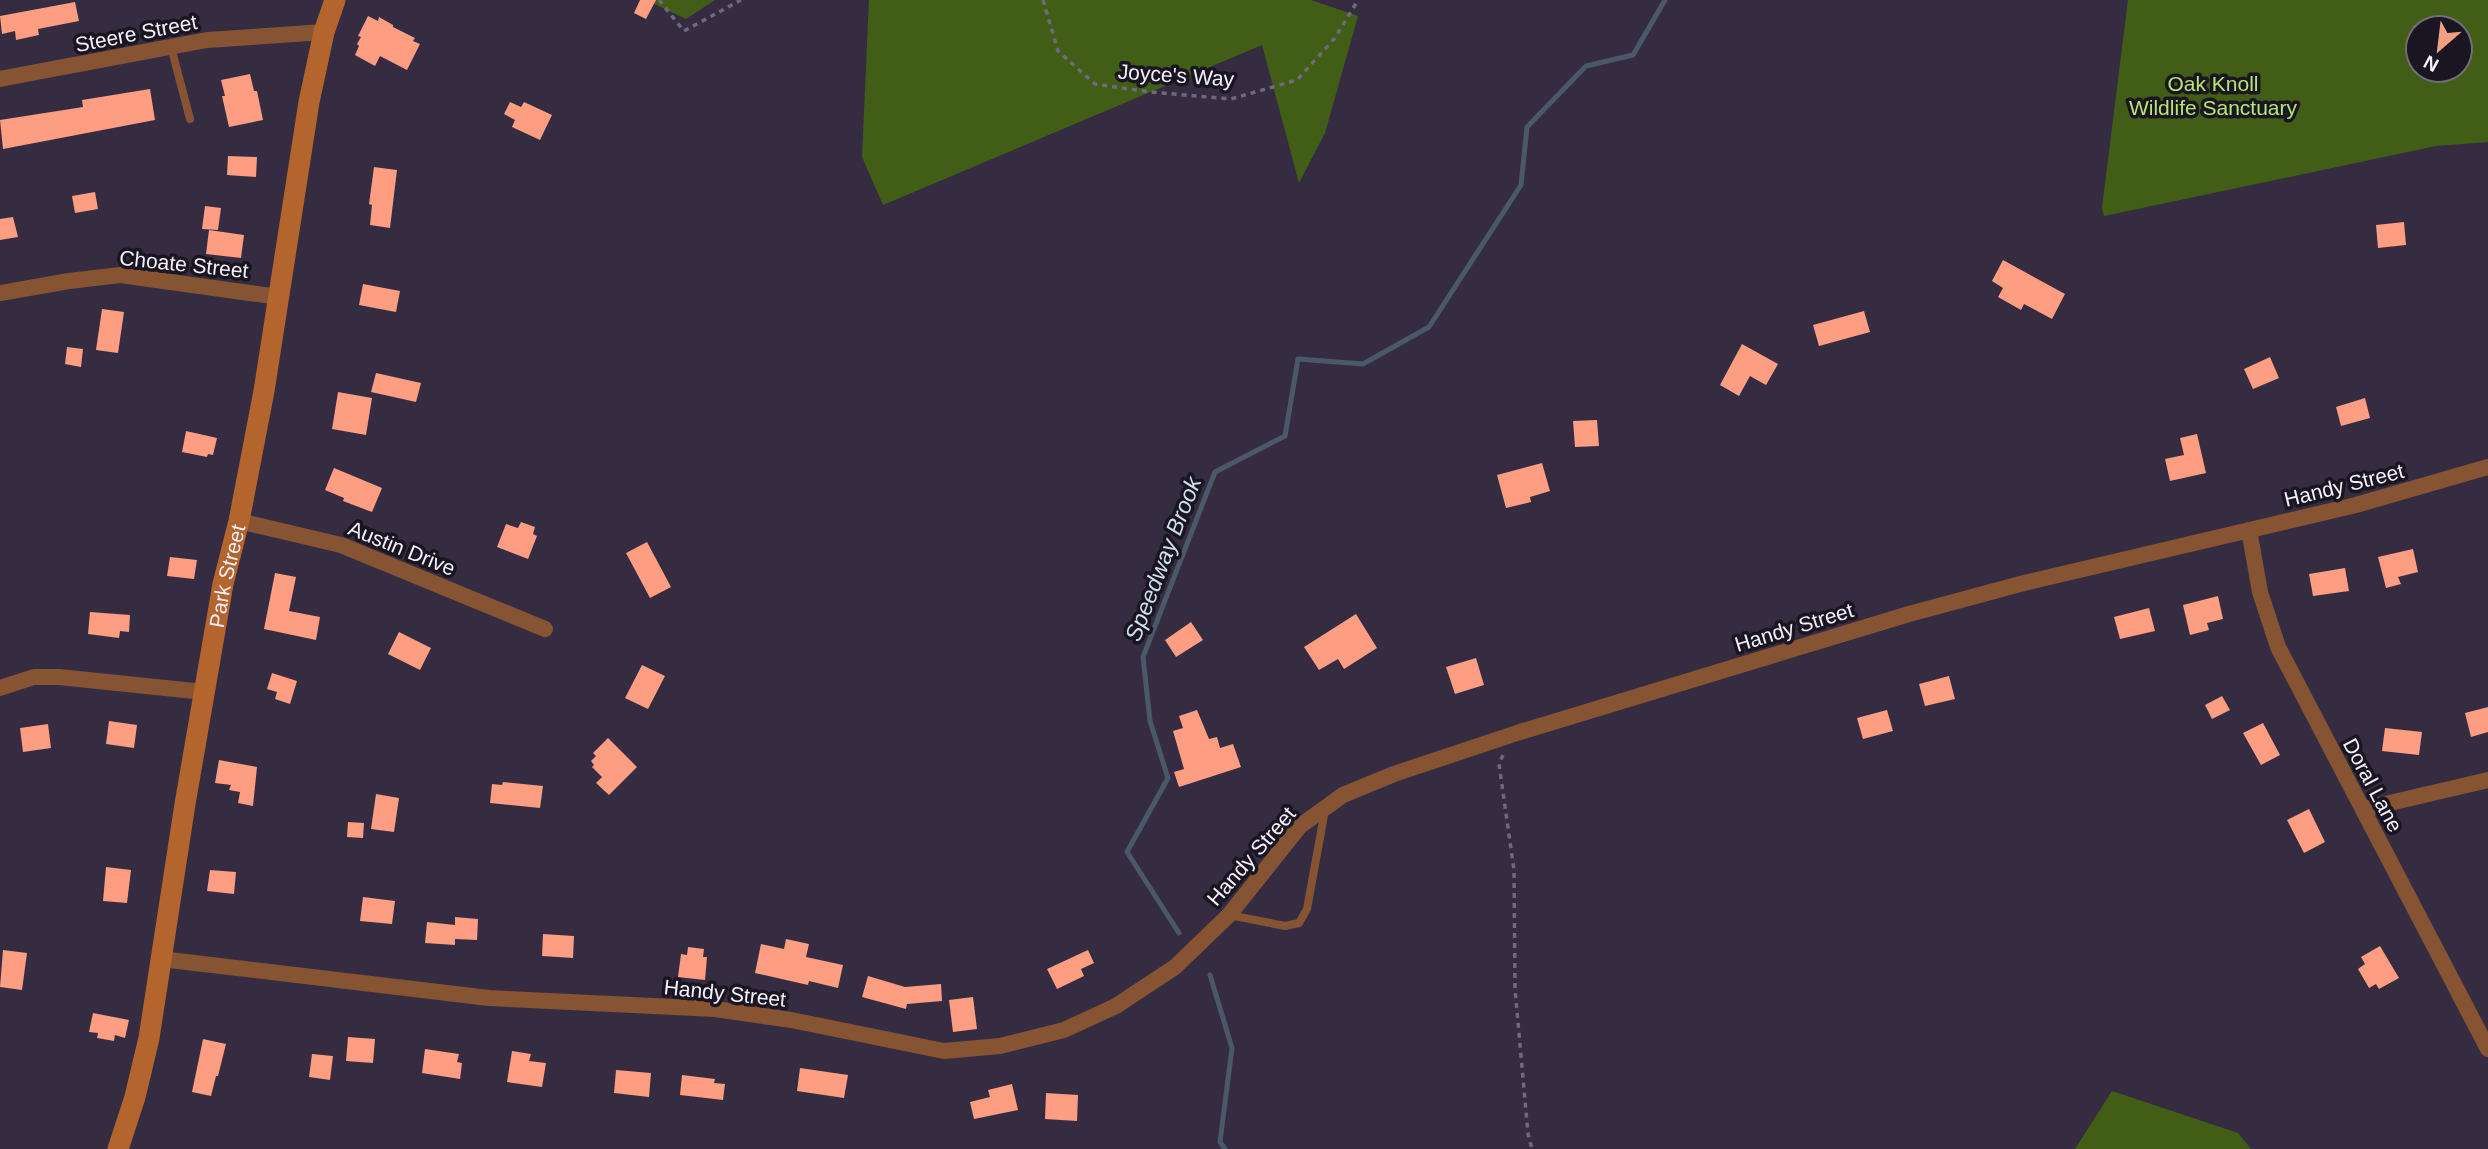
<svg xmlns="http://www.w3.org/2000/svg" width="2488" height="1149" font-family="Helvetica,sans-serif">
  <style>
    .green { fill: #425e16; fill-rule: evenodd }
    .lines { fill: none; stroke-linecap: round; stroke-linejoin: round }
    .stream { stroke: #4b586a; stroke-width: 5 }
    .building { fill: #fd9d81 }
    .path { stroke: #70687c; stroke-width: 3.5; stroke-dasharray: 5 5; stroke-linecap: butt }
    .service { stroke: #865333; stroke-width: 8 }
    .minor { stroke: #865333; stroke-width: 16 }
    .secondary { stroke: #b4642d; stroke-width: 21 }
    .labels { text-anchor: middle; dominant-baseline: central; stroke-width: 7; stroke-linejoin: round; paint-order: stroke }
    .street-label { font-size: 21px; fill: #f5effe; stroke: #1a1621 }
    .park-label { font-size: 21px; fill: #b5e574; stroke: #1a1621 }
    .water-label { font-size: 23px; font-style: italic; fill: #cedff1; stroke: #1a1621 }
  </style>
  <rect width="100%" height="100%" fill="#352c42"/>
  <g class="green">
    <polygon points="646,0 715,0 686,19"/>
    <polygon points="869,0 1311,0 1358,16 1325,133 1299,183 1262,45 883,205 862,157"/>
    <path d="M2128 0H2488V142L2436 146 2104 216 2102 208ZM2418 28H2460V70H2418Z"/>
    <polygon points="2112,1091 2238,1133 2251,1149 2075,1149"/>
  </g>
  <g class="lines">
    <g class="stream">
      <polyline points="1179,933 1127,852 1168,778 1150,721 1143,657 1215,472 1285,436 1298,359 1363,364 1429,327 1521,185 1527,127 1586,66 1633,55 1665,0"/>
      <polyline points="1210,975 1232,1048 1220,1142 1225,1149"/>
    </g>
  </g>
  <g class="building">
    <polygon points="640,0 656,0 646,19 634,13"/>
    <polygon points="75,2 79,21 38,29 39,35 16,40 15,31 2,34 0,16"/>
    <polygon points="368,16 378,21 379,17 393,25 393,27 415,38 413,41 420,44 407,70 380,56 375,66 355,55 359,46 357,44 361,37 358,36"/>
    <polygon points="250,74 254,91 257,91 263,120 229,127 222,96 225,96 221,80"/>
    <polygon points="150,89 155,120 3,149 0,120 83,107 82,100"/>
    <polygon points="510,102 521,107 524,102 552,115 540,140 512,127 515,120 504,114"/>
    <polygon points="228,156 257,157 256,177 227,175"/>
    <polygon points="374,167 397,170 390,228 370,225 372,205 369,204"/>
    <polygon points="95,192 98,209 75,213 72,196"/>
    <polygon points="205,206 221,208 218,230 202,229"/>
    <polygon points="13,217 18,237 0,240 0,219"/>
    <polygon points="2404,222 2406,245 2378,248 2376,225"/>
    <polygon points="209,230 244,235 241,258 206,254"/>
    <polygon points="2003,260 2065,294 2052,319 2024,304 2021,310 1998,297 2003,288 1992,281"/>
    <polygon points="363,284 400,291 396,312 359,305"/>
    <polygon points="102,309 124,312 118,353 96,350"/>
    <polygon points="1864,311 1870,332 1819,346 1813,325"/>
    <polygon points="1742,344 1778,364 1766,385 1750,376 1739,396 1720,385"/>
    <polygon points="67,347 83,349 81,367 65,364"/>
    <polygon points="2270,357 2279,378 2253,389 2244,369"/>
    <polygon points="376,373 421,383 416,402 371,392"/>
    <polygon points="338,392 372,398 366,435 332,429"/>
    <polygon points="2365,398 2370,418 2341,426 2336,407"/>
    <polygon points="1597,420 1599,446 1575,447 1573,421"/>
    <polygon points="186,431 217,438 213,455 208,454 207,457 182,452"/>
    <polygon points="2197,434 2206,473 2170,481 2165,459 2184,455 2180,438"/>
    <polygon points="1542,463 1550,491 1530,497 1531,502 1506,508 1497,475"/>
    <polygon points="334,468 382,488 372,512 343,501 344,498 325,490"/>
    <polygon points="521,522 535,527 533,534 537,536 528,559 497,547 506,524 518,528"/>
    <polygon points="647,542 671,587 650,598 626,553"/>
    <polygon points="2413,549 2418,572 2398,577 2401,584 2386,588 2378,557"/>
    <polygon points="170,557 197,560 194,579 167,576"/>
    <polygon points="2345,568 2349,591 2313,596 2309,574"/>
    <polygon points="275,573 296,577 289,611 320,617 316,640 264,629"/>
    <polygon points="2218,596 2223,619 2207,623 2209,630 2190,635 2183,605"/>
    <polygon points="2149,608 2155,631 2120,639 2114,617"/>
    <polygon points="90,612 130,615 129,632 120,631 119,638 88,634"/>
    <polygon points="1356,614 1377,648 1344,669 1338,659 1319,670 1304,647"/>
    <polygon points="1191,622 1203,640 1176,657 1165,640"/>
    <polygon points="399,632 431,648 420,670 388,654"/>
    <polygon points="1476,658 1484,685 1455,694 1446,667"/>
    <polygon points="642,665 665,676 648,709 625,698"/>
    <polygon points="272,673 297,681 290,704 275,699 277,692 267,689"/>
    <polygon points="1949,676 1955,699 1925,706 1919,684"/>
    <polygon points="2222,696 2230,710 2212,719 2205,705"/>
    <polygon points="2488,707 2488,732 2471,737 2465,713"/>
    <polygon points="1197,710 1209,739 1217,737 1220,748 1233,744 1241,767 1179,787 1174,772 1184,769 1173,731 1183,728 1179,716"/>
    <polygon points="1887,710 1893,731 1863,739 1857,718"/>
    <polygon points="109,721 137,725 134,748 106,744"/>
    <polygon points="2263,723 2280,755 2261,765 2243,733"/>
    <polygon points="48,724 51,748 23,752 20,728"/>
    <polygon points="2385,728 2422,732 2419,755 2382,751"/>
    <polygon points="608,738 637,767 609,795 596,783 602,777 592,767 594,765 591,761 596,756 593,753"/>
    <polygon points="219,760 257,767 253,806 238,803 240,792 229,790 231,785 215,783"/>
    <polygon points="503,782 543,786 540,808 490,803 492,784 502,785"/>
    <polygon points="376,794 399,798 394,832 371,829"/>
    <polygon points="2309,809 2325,842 2304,853 2287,820"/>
    <polygon points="348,822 364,823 363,838 347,837"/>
    <polygon points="106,867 131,870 127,903 103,901"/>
    <polygon points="210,870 236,872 234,894 207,891"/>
    <polygon points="363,897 395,901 392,924 360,921"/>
    <polygon points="455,917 478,919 477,940 455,939 455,945 425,943 427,922 455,925"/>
    <polygon points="543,934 574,936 573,958 542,956"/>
    <polygon points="786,939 809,944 806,957 843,965 838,988 809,981 808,985 755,973 761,944 784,949"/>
    <polygon points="2380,946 2399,978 2379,989 2376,984 2369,988 2358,969 2365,964 2361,957"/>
    <polygon points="688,947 704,949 703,957 707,957 705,980 678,977 681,954 687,955"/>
    <polygon points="3,950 27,953 22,990 0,987"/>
    <polygon points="1088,950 1094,963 1081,969 1084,976 1057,989 1047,969"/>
    <polygon points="868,976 905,987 941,984 942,1001 907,1004 906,1009 862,997"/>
    <polygon points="973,997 977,1029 953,1032 949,1000"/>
    <polygon points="93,1013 129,1020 125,1038 115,1035 114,1041 97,1038 98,1033 89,1032"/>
    <polygon points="348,1037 375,1039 373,1063 346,1061"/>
    <polygon points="203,1039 226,1044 218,1076 216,1076 211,1096 192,1092"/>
    <polygon points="425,1049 459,1054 457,1062 462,1063 460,1079 422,1073"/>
    <polygon points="512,1051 531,1054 529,1061 546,1063 542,1087 507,1082"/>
    <polygon points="312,1054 333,1056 330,1080 309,1077"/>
    <polygon points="800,1068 848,1075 844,1098 797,1091"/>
    <polygon points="616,1070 651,1073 649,1097 614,1093"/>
    <polygon points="682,1075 715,1079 714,1083 725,1084 723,1100 680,1095"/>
    <polygon points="1012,1084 1018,1110 974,1119 970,1102 990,1097 988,1090"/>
    <polygon points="1046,1093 1078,1095 1077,1121 1045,1119"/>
  </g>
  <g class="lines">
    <g class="path">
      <polyline points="659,0 684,31 741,0"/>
      <polyline points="1043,0 1058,51 1095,84 1150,92 1231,99 1297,80 1335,38 1358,0"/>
      <polyline points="1503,755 1499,764 1514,870 1515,989 1528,1134 1532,1149"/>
    </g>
    <g class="service">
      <polyline points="171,47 190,119"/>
      <polyline points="1229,915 1285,926 1299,923 1307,909 1325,810"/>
    </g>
    <g class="minor">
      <polyline points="0,79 207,40 324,32"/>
      <polyline points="0,293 69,281 120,275 279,297"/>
      <polyline points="239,521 341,545 545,629"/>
      <polyline points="2249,530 2260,592 2278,647 2488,1049"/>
      <polyline points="0,688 34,677 59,677 204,692"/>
      <polyline points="2364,809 2488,780"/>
      <polyline points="161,959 489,998 715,1009 791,1020 944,1051 1000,1046 1064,1030 1116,1006 1175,967 1229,915 1300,826 1343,795 1394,774 1520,732 1909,614 2024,583 2356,505 2488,467"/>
    </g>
    <path class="secondary" id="s1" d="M118 1149 135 1097 149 1038 185 804 223 584 239 521 264 391 309 102 324 32 335 0"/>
  </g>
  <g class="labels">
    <g class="street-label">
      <text transform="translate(136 33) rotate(-11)">Steere Street</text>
      <text transform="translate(1176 75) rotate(4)">Joyce's Way</text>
      <text transform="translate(184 264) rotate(6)">Choate Street</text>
      <text transform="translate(2344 485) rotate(-14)">Handy Street</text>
      <text transform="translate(402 548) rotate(22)">Austin Drive</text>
      <text stroke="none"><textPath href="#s1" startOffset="584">Park Street</textPath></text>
      <text transform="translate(1794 627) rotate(-17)">Handy Street</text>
      <text transform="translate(2373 785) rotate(62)">Doral Lane</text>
      <text transform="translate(1251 856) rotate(-49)">Handy Street</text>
      <text transform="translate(725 993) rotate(6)">Handy Street</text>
    </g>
    <g class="park-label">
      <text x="2213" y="83">Oak Knoll<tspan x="2213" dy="24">Wildlife Sanctuary</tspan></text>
    </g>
    <g class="water-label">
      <text transform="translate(1163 559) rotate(-69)">Speedway Brook</text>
    </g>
  </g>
  <g transform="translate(2439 49) rotate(208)"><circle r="33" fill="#1a1621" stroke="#726d79" stroke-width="2"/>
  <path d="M0-5L12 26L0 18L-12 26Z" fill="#f39f82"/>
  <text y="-10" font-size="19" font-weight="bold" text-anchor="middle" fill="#f5effe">N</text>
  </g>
</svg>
